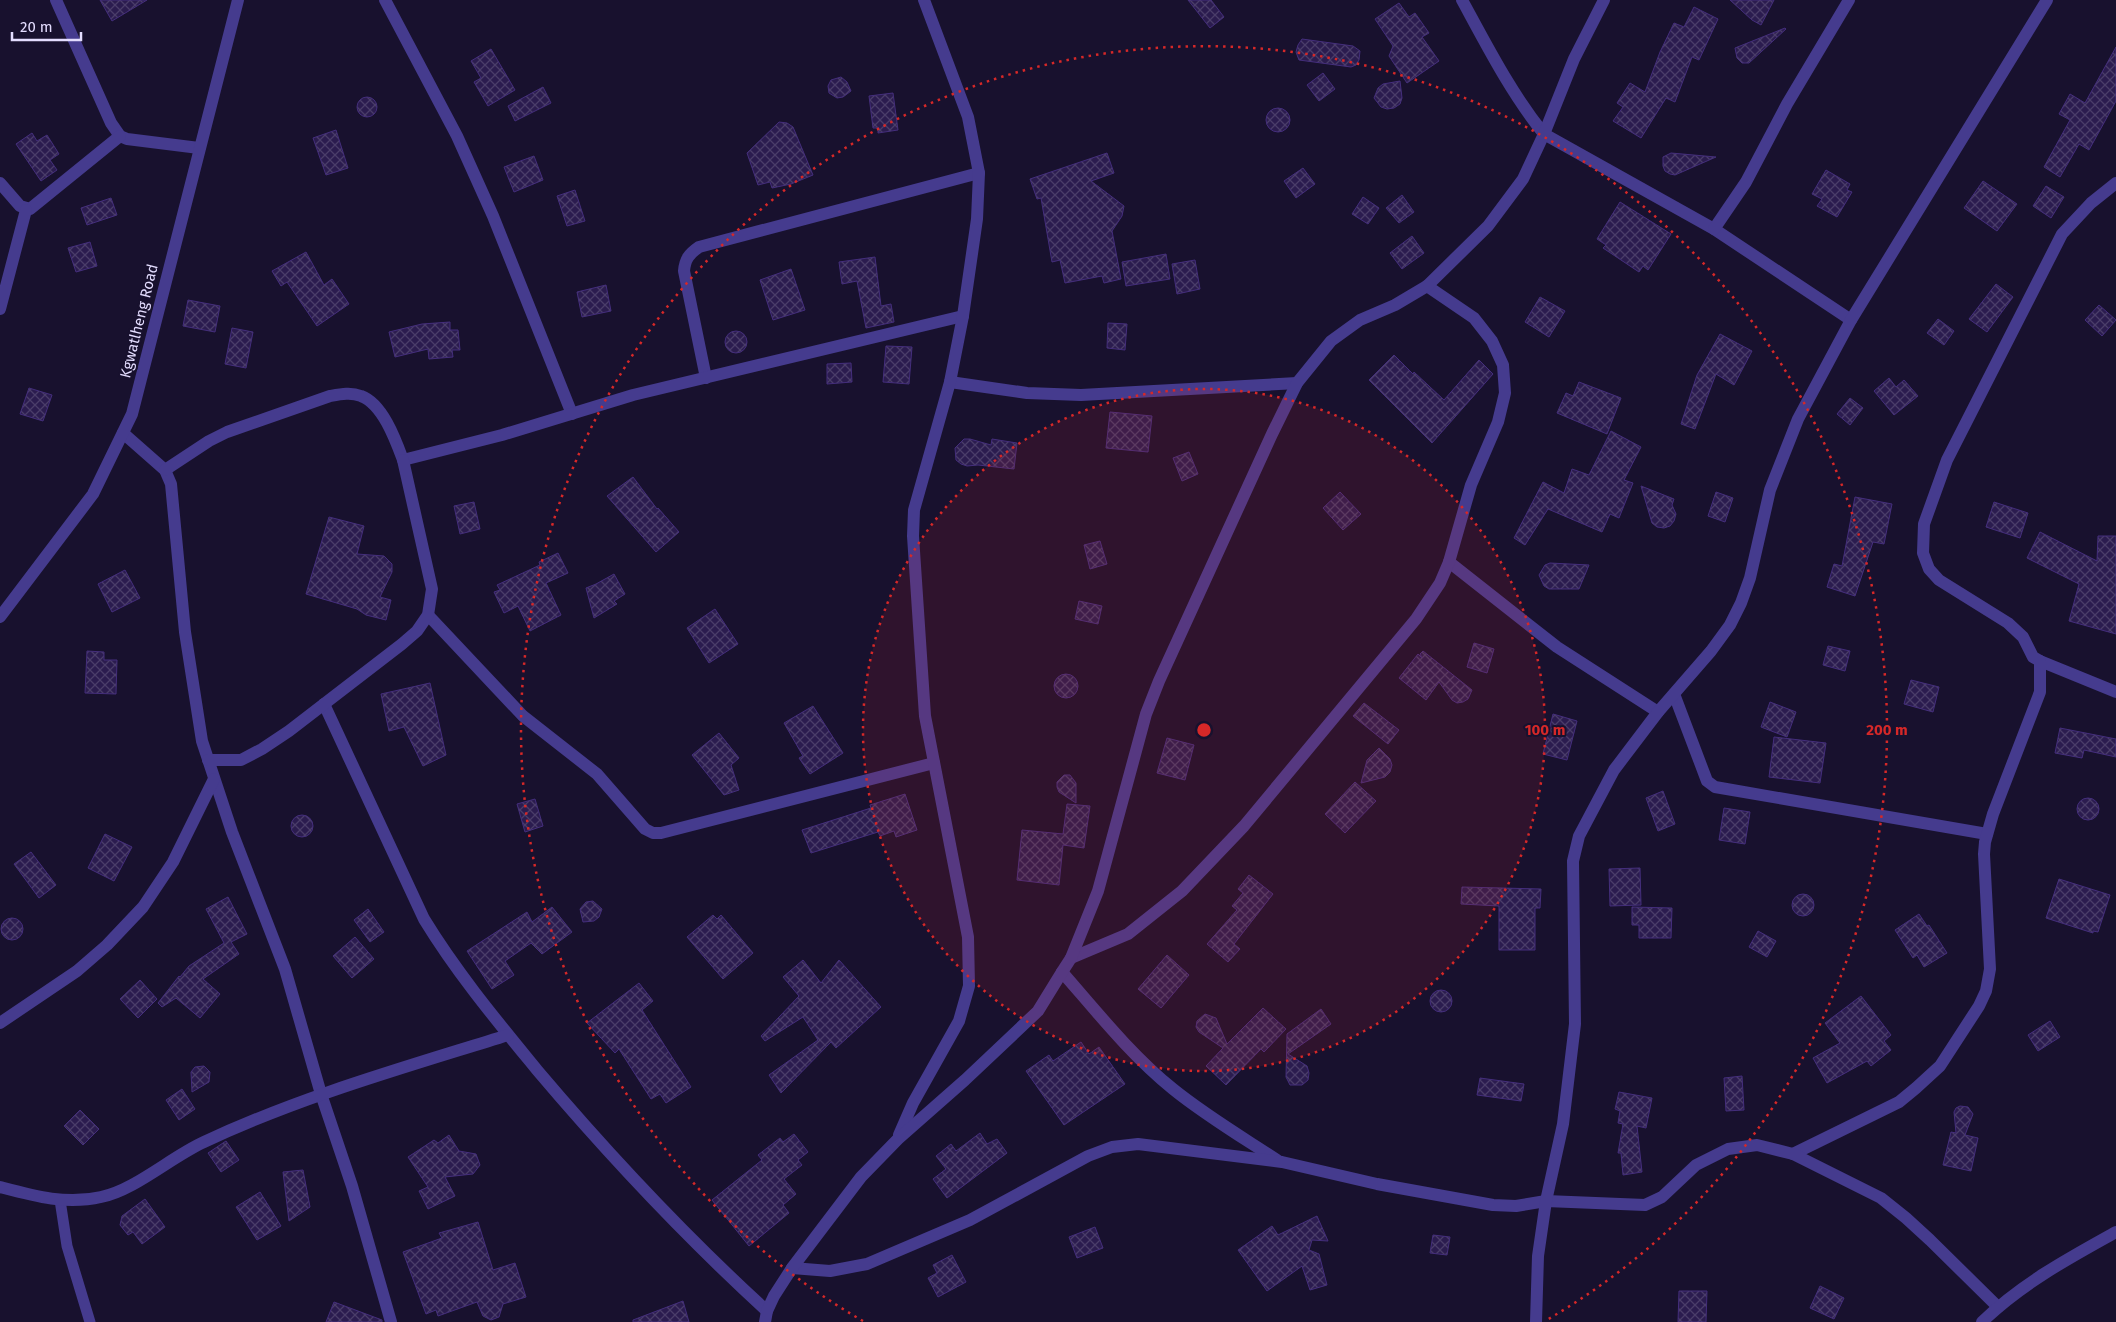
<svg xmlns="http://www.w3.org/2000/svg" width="2116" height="1322" font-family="'Fira Sans',sans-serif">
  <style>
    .building { fill: url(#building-cross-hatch); stroke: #442e7c }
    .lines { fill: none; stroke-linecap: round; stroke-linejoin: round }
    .service { stroke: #453b8e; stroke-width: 11 }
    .minor { stroke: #453b8e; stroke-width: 12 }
    .tertiary { stroke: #453b8e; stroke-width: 12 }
    .ring { fill: none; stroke: #d62828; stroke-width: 2.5; stroke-dasharray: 2.5 5 }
    .labels { text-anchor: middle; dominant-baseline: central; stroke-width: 4; stroke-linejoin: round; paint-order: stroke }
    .street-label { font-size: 15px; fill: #e4ddff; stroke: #18112e }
    .centre { fill: #d62828; stroke: #18112e; stroke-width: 2.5 }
    .ring-label { font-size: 15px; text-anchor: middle; font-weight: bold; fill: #d62828; stroke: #18112e; stroke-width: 4; stroke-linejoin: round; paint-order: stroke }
  </style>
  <defs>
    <pattern id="building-cross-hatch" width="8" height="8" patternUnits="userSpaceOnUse" patternTransform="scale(1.25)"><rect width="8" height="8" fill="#2b1c4f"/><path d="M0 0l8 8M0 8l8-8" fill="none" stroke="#4a3d69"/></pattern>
  </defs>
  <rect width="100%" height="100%" fill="#18112e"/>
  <g class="building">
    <polygon points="100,0 147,0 112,21"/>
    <polygon points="1188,0 1211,0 1224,17 1210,28"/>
    <polygon points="1730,0 1774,0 1761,25 1752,20"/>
    <polygon points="1399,3 1409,17 1415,13 1429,33 1422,37 1439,61 1407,83 1389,56 1393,46 1375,19"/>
    <polygon points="1694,7 1718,19 1699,60 1692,57 1675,102 1666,98 1641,138 1613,121 1623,107 1617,103 1630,83 1645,92 1660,52 1674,23 1684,27"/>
    <polygon points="1785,28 1786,29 1749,63 1742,63 1737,58 1735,48"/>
    <polygon points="1302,39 1353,46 1360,51 1359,60 1356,65 1351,67 1299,60 1296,52 1298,45"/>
    <polygon points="2116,47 2116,101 2089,150 2079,144 2060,177 2044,167 2070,120 2059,114 2070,94 2085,103"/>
    <polygon points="491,49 515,90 488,106 474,82 481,78 471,61"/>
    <polygon points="1323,73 1335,89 1319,101 1307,85"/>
    <polygon points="841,77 847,82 851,91 843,97 837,98 829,93 828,86 831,80"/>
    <polygon points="1400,81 1402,98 1400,104 1394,108 1387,109 1381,107 1374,98 1378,88 1383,84"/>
    <polygon points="543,87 551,103 515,121 508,106"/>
    <polygon points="893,93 898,130 878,133 878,128 873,128 869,96"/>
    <circle cx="367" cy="107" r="10"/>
    <circle cx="1278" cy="120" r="12"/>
    <polygon points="779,122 787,123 793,127 813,175 791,184 772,188 770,182 758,185 747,153"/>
    <polygon points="336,130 348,168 326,175 313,138"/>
    <polygon points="32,133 37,141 47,135 59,154 50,160 57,170 41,181 16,144"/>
    <polygon points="1107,153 1114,173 1091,181 1124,206 1122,216 1112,231 1121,279 1104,283 1102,276 1065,283 1060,260 1052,262 1041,198 1037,199 1030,179"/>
    <polygon points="1671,153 1716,157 1675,175 1670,174 1665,171 1663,166 1663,157"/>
    <polygon points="534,156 543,180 514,192 504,167"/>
    <polygon points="1303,168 1315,184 1296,198 1284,181"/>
    <polygon points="1826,170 1850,184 1847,190 1852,192 1837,217 1817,206 1822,199 1812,194"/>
    <polygon points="1983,181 2017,204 1997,231 1964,208"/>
    <polygon points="2046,186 2064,197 2051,218 2033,206"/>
    <polygon points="575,190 585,221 567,226 557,196"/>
    <polygon points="1402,195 1414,212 1399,223 1386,208"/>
    <polygon points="1363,197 1379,208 1368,224 1352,214"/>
    <polygon points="111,198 117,215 87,225 81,208"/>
    <polygon points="1620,202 1671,234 1648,270 1643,266 1639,272 1603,248 1606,245 1597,239"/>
    <polygon points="1412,236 1424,253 1402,269 1390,253"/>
    <polygon points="90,242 97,266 76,272 68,248"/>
    <polygon points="306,252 324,285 332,279 349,304 317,326 287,282 281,286 272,271"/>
    <polygon points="1166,254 1170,279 1126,286 1122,262"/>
    <polygon points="875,257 881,306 891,304 894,322 866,328 857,281 842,284 839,262"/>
    <polygon points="1195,260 1200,289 1177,294 1172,264"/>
    <polygon points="791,269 805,310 773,320 760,280"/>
    <polygon points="1996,284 2013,297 1987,332 1969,319"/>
    <polygon points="606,285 611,311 582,317 577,292"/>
    <polygon points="1540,297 1565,311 1549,337 1525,322"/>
    <polygon points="188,300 220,306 215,332 183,326"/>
    <polygon points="2099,305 2116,320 2102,336 2085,320"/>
    <polygon points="1938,319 1954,331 1944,345 1927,333"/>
    <polygon points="450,322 450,330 458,330 460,350 452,350 453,357 429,359 428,349 395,357 389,332 422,324"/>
    <polygon points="1108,323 1127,324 1125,350 1107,348"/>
    <polygon points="232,328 253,332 246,368 225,364"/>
    <circle cx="736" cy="342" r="11"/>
    <polygon points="1720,334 1752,351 1734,385 1716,374 1695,429 1681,424 1697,375"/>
    <polygon points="886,346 912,347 909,384 883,382"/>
    <polygon points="1394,355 1413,374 1414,372 1444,400 1479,360 1493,374 1432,443 1369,380"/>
    <polygon points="851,363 852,382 827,384 827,364"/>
    <polygon points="1889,378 1896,387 1904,380 1918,396 1894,415 1874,391"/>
    <polygon points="1579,382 1621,398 1607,434 1557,413 1566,393 1573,396"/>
    <polygon points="29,388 52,395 43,421 20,414"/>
    <polygon points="1850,398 1863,408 1850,425 1837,414"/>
    <polygon points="1110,412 1152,416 1148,452 1106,448"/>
    <polygon points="1611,431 1641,447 1624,480 1633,483 1619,518 1610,514 1602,532 1548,509 1525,545 1514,538 1543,482 1564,493 1572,469 1589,475"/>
    <polygon points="964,439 970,439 991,445 992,439 1017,443 1014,469 978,465 967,466 961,464 956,460 955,448"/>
    <polygon points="1189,452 1198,474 1182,481 1173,458"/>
    <polygon points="633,477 657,509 658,508 679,532 656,552 607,496"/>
    <polygon points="1641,486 1674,499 1672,505 1676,514 1674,521 1670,526 1664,528 1657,527 1652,523"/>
    <polygon points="1340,492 1361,514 1343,530 1323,508"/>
    <polygon points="1716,492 1733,498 1725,522 1708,516"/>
    <polygon points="1855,497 1892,504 1884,544 1873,542 1855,596 1827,587 1834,564 1842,566"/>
    <polygon points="474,502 480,529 460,534 454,506"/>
    <polygon points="1994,502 2028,513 2020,538 1986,527"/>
    <polygon points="329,517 364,526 357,554 384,556 392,564 392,572 380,597 391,600 386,620 366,615 357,609 306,594"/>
    <polygon points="2040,532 2097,561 2098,536 2116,536 2116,634 2069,621 2079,584 2027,558"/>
    <polygon points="1100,541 1107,564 1090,569 1084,545"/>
    <polygon points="558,553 568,573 546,583 561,615 530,631 518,606 504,613 494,592 500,590 497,585 540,565 539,562"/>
    <polygon points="1550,563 1589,565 1579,589 1549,589 1544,586 1539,575 1545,565"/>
    <polygon points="125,570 140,598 112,612 98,584"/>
    <polygon points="614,574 625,594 614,601 617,604 594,618 586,588 596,584"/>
    <polygon points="1079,601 1102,606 1098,624 1075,619"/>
    <polygon points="715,609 738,644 709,663 687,628"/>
    <polygon points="1474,643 1494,649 1487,673 1467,667"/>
    <polygon points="1828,646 1850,651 1845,671 1823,665"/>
    <polygon points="87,651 104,652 104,660 117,660 116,694 85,693"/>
    <polygon points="1423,651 1472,690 1468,699 1463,702 1457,703 1452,700 1439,682 1426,700 1399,678 1418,654 1422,658 1420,654"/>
    <circle cx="1066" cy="686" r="12"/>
    <polygon points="1911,680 1939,687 1933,712 1904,704"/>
    <polygon points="430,683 446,755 423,766 404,727 389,731 381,694"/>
    <polygon points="1770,702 1796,712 1787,737 1761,727"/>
    <polygon points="1364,703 1399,730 1388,744 1353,716"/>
    <polygon points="813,706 843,753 810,774 799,758 803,756 784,723"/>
    <polygon points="1553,714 1577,721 1567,760 1543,754"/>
    <polygon points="2060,728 2116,739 2116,757 2084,750 2082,758 2055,753"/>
    <polygon points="719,733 739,758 731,765 739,790 724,795 692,755"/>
    <polygon points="1774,737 1826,743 1820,783 1769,777"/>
    <polygon points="1167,738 1194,745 1185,780 1157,773"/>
    <polygon points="1379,748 1390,759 1392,765 1390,772 1385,777 1361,783 1367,760"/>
    <polygon points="1064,775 1070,775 1076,783 1076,803 1059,792 1057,787 1057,782"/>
    <polygon points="1355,782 1376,801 1345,833 1325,814"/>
    <polygon points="1663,791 1675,824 1658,831 1646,798"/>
    <polygon points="905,794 917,830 896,837 894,831 880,836 878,832 811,853 802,830 871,808 870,805"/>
    <circle cx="2088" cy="809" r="11"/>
    <polygon points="535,799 543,826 525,832 517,804"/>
    <polygon points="1067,804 1090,806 1084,848 1063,845 1059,885 1017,880 1022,830 1063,834"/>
    <polygon points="1724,808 1750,812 1745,844 1719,840"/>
    <circle cx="302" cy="826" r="11"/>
    <polygon points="105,834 132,847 114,881 88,868"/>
    <polygon points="31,852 56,885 39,898 14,864"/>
    <polygon points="1640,868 1641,905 1610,906 1609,869"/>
    <polygon points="1249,875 1273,894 1234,944 1240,949 1228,962 1207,944 1237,910 1232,906 1243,893 1238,889"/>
    <polygon points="2059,879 2110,895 2098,932 2093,931 2093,933 2046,918"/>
    <polygon points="1462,887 1541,889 1540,908 1535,908 1535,950 1499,950 1499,906 1461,904"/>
    <circle cx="1803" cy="905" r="11"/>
    <polygon points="228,897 247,934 231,942 239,954 203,979 220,994 200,1018 176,998 162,1007 158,1003 179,976 180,977 189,966 224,943 206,909"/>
    <polygon points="593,901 602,909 599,917 594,921 583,922 580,909 586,902"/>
    <polygon points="552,907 572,932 542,954 531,943 505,961 514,975 492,989 467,951 527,912 532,922"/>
    <polygon points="1632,907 1672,908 1671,938 1639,938 1639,925 1632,925"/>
    <polygon points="368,909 384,932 370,942 354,920"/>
    <polygon points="1919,914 1927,926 1929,925 1947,953 1924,967 1917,955 1913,958 1895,930"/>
    <polygon points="713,915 717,919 721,915 753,953 723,979 687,937"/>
    <circle cx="12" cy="929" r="11"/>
    <polygon points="1758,931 1776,941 1767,957 1749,947"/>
    <polygon points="355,937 374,959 352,978 333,956"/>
    <polygon points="1167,955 1189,975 1161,1008 1138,989"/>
    <polygon points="803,960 821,983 839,960 881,1007 836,1048 831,1042 781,1093 769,1075 818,1040 803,1017 765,1041 761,1036 799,996 783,977"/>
    <polygon points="140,980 157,999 138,1018 120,999"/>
    <polygon points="639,983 653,1001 642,1010 691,1087 666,1103 660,1094 651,1099 619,1049 615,1053 587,1023"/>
    <circle cx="1441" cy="1001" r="11"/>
    <polygon points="1861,996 1891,1035 1884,1041 1891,1050 1871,1066 1867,1061 1827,1083 1813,1058 1840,1043 1825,1023"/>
    <polygon points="1263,1008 1286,1029 1264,1052 1261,1049 1226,1085 1206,1066 1223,1048 1199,1032 1196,1027 1197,1021 1205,1014 1216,1018 1227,1044"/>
    <polygon points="1321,1009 1331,1024 1288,1054 1307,1066 1309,1073 1308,1080 1302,1085 1290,1085 1286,1077 1287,1034"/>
    <polygon points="2050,1021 2060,1037 2038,1051 2028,1035"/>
    <polygon points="1081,1042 1089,1054 1099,1047 1125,1084 1064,1125 1026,1071 1049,1055 1053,1061"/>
    <polygon points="204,1066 210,1072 209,1082 192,1092 191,1072 195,1067"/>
    <polygon points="1742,1076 1744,1110 1726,1111 1724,1078"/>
    <polygon points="1480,1078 1524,1084 1521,1101 1477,1095"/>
    <polygon points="182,1089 195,1109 179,1120 166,1100"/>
    <polygon points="1619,1092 1652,1098 1646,1128 1637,1126 1642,1172 1623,1175 1621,1153 1618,1153 1623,1124 1618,1123 1620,1111 1615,1109"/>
    <polygon points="1960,1106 1968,1107 1973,1114 1965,1135 1978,1138 1971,1171 1943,1165 1951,1132 1956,1133 1954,1112 1956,1108"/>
    <polygon points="80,1110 99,1129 83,1145 64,1126"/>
    <polygon points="980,1133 987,1144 997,1139 1007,1153 947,1198 933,1179 946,1169 936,1156 951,1144 956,1151"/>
    <polygon points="794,1134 808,1152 798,1160 802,1165 784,1179 796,1194 783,1205 789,1213 749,1246 712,1200 762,1160 758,1155 780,1138 783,1142"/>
    <polygon points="449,1135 459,1151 476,1154 480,1165 473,1174 445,1177 455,1196 428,1209 419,1191 428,1187 408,1157 434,1140 438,1143"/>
    <polygon points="226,1141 239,1160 221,1172 208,1153"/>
    <polygon points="303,1170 310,1207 289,1221 283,1172"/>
    <polygon points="260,1192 281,1226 257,1240 236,1207"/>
    <polygon points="145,1199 165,1227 142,1244 133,1232 128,1235 120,1225 122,1216"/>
    <polygon points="1317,1216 1328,1241 1312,1240 1309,1250 1319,1254 1327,1285 1310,1290 1302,1266 1267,1291 1238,1250 1272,1226 1278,1235"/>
    <polygon points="478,1222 493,1270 515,1263 526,1297 503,1304 499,1317 491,1320 483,1316 477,1302 438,1316 436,1310 426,1314 403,1252 442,1238 439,1233"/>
    <polygon points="1095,1227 1103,1248 1077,1258 1069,1237"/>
    <polygon points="1433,1235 1450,1237 1447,1255 1430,1253"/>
    <polygon points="952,1255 966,1282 938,1297 928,1278 937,1273 933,1265"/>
    <polygon points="1820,1286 1844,1298 1834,1319 1810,1308"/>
    <polygon points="1679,1291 1707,1291 1706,1322 1678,1322"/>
    <polygon points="683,1301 689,1322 633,1322 633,1320"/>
    <polygon points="334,1302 382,1320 382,1322 326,1322"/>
  </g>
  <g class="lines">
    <polyline class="service" points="60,1200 67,1246 90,1322"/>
    <g class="minor">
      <polyline points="56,0 111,123 120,136 127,139 199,148"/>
      <polyline points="385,0 457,136 493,216 572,414"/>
      <path d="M1462 0C1487 46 1511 93 1544 134L1714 229 1851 320"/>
      <polyline points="0,183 20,206 30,209 120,136"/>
      <polyline points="1714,229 1746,182 1787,104 1849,0"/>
      <polyline points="0,309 26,210"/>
      <path d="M706 378 684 271C685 259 689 254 699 247L979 173"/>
      <polyline points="950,382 1027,393 1081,395 1297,383"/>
      <polyline points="123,433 165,470 171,484 185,632 202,741 232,832 285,969 321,1094 352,1186 391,1322"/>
      <path d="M165 470 209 441 227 432 330 396C341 394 351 392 361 396 383 404 396 441 403 460L502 435 633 395 963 316"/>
      <polyline points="1449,562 1557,647 1658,712"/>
      <polyline points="428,615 523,716 597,774 645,829 653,833 661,833 934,763"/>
      <polyline points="2040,661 2116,692"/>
      <polyline points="1674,694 1707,781 1715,787 1987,834"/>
      <path d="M324 704 424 919C457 973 497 1021 537 1070 609 1155 685 1236 767 1311"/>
      <polyline points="208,760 241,760 262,749 289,731 402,644 417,631 428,615 432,589 403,460"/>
      <polyline points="1071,958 1128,934 1182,891 1244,826 1416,619 1440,583 1449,562 1471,485 1498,422 1505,393 1503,365 1492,341 1474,318 1427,286"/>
      <path d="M1062 972C1097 1012 1131 1055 1173 1089 1205 1115 1242 1137 1277 1160"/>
      <polyline points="0,1023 77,971 107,945 143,907 173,862 214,779"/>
      <polyline points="899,1135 913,1103 959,1021 969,986 968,937 925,716 913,536 914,510 950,382 963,316 977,219 979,173 968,117 924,0"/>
      <polyline points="1793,1154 1899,1102 1916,1088 1940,1066 1979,1006 1986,991 1990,969 1984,854 1985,842 1993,814 2040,692 2040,661 2033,657 2023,637 2008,623 1939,580 1929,569 1923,553 1924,524 1947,460 2062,234 2091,203 2116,183"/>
      <path d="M0 1187C34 1196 66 1205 101 1197 135 1190 171 1157 204 1142 302 1096 406 1067 508 1035"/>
      <polyline points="792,1268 830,1271 867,1264 970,1220 1088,1156 1112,1147 1138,1144 1282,1162 1377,1184 1493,1205 1516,1206 1546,1201 1645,1205 1662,1197 1696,1165 1728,1149 1757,1145 1793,1154 1881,1198 1906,1218 1930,1240 1998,1307"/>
      <polyline points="765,1322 767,1311 774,1296 792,1268 861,1177 898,1139 965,1080 1038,1011 1062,972 1071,958 1098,891 1146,714 1159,681 1272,434 1297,383 1331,341 1360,320 1395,305 1427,286 1488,226 1523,179 1544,134 1574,59 1604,0"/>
      <polyline points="1536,1322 1538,1256 1546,1201 1563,1124 1575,1024 1573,861 1579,836 1614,770 1658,712 1711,651 1730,625 1741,603 1750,578 1770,490 1798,419 1851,320 2047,0"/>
      <path d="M1982 1322C2021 1284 2069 1258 2116 1232"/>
    </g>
    <polyline class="tertiary" points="0,617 93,494 132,414 238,0"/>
  </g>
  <circle cx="1204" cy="730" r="341" fill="#d62828" fill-opacity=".12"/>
  <g class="ring">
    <circle cx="1204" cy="730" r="341"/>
    <path d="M863 1321A683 683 0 1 1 1545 1321"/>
  </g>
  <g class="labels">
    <g class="street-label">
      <text transform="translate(139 321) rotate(-76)">Kgwatlheng Road</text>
    </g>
  </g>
  <circle cx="1204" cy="730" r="8" class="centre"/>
  <g class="ring-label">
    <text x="1545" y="735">100 m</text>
    <text x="1887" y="735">200 m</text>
  </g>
  <path d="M12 32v8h69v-8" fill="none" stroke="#e4ddff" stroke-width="2.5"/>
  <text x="20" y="32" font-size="15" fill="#e4ddff" stroke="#18112e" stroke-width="4" paint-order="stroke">20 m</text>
</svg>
